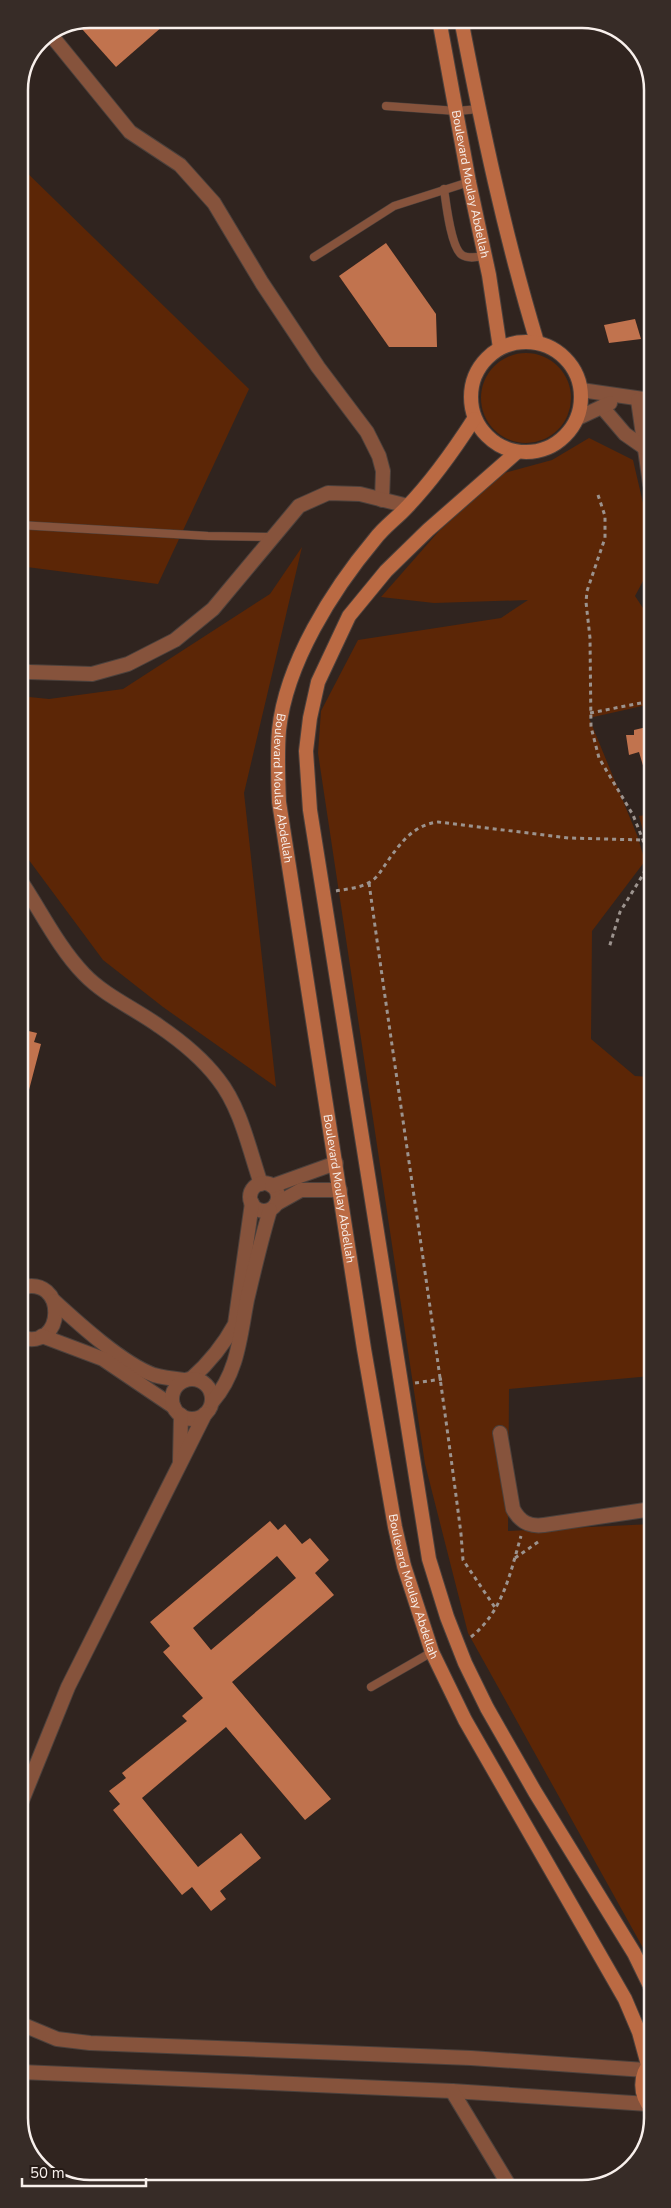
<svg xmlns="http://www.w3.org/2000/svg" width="671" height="2208" font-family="'Nunito Sans',sans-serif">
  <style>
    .green { fill: #5c2606 }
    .building { fill: #c1734e; fill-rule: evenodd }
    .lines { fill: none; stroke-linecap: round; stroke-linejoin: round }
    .service-casing { stroke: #4c413c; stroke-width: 9 }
    .minor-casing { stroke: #4c413c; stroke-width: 16 }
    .secondary-casing { stroke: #4c413c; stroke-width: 16 }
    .path { stroke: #9c938e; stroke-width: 3; stroke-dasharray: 4 4; stroke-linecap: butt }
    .service { stroke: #86533c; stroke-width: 8 }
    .minor { stroke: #86533c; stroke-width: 14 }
    .secondary { stroke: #bb6a43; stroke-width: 14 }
    .labels { text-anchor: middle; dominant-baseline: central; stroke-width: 4; stroke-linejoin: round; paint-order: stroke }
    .street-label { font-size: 12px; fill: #f8f0ec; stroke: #261b16 }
    .rim { fill: none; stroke: #f8f0ec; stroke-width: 2.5 }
  </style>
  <rect width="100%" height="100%" fill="#30241f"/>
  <g class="green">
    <polygon points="19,165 249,389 158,584 19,566"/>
    <circle cx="526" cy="398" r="45"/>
    <polygon points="589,438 633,460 650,533 650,568 635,596 651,620 651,704 589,718 637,835 645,861 592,931 591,1039 635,1076 651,1077 651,1376 509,1389 508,1531 652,1524 652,1964 468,1633 425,1464 318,753 321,711 358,640 501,618 528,600 434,603 381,597 439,531 504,473 552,460"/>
    <polygon points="302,547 244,793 276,1087 163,1007 103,960 20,848 19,696 49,699 123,689 270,594"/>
    <polygon points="651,814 651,860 639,816"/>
  </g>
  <g class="building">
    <polygon points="93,19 171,19 116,67 82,29"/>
    <polygon points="386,243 436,314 437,347 389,347 339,276"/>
    <polygon points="635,319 641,339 609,343 604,325"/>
    <polygon points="651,726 651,779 647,779 639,752 629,755 626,735 634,735 634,730"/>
    <polygon points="20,1029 37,1033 34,1042 41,1044 24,1109 20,1108"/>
    <path d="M270 1521 278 1530 285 1524 302 1544 310 1538 329 1560 315 1573 334 1595 232 1682 331 1799 305 1820 226 1727 142 1798 198 1867 241 1833 261 1858 220 1891 226 1899 211 1911 192 1887 182 1895 113 1810 120 1804 109 1791 126 1778 122 1773 187 1721 182 1716 203 1698 163 1652 170 1646 150 1622ZM277 1556 296 1578 211 1650 193 1628Z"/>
  </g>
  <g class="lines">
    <defs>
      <g id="service">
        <polyline points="386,106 457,111 479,109"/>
        <path d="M444 189C446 203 451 248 462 255 468 259 478 257 485 256"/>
        <polyline points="314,257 394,206 469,182"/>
        <polyline points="19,525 208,536 274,537"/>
        <polyline points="371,1687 432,1652"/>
      </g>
      <g id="minor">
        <polyline points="51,35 130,132 180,165 214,203 262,283 318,367 367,432 379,456 383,471 382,500"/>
        <polyline points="581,390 650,400"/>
        <polyline points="638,400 650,484"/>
        <polyline points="602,407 625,434 645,448"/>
        <polyline points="578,418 610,403"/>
        <polyline points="19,670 29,672 92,674 128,664 175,640 213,609 299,506 328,493 360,494 408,506"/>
        <path d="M20 880C41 911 58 947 84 974 105 996 134 1008 159 1026 181 1041 202 1058 218 1079 241 1108 249 1149 261 1184"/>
        <circle cx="264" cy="1197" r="14"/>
        <polyline points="272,1186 336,1163"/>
        <polyline points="276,1204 301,1190 340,1190"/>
        <path d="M20 1288C68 1273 66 1353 20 1337"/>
        <path d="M54 1301C78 1323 123 1364 154 1375 164 1378 175 1379 185 1380"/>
        <polyline points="42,1336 103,1359 174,1407"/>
        <path d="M191 1379C210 1362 223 1346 235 1324L252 1203"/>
        <circle cx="192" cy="1399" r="20"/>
        <path d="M213 1401C238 1372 240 1336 247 1300 254 1270 261 1240 270 1210"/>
        <path d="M500 1433 513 1509C520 1522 529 1527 544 1525L652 1509"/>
        <polyline points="180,1462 181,1415"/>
        <polyline points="21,1803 68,1687 205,1414"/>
        <polyline points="21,2024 57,2039 90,2043 471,2058 645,2070"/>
        <polyline points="21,2072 452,2091 648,2104"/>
        <polyline points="452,2091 510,2187"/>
      </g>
      <g id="secondary">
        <path id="s1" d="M439 19 469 182 489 275 500 348"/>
        <path d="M461 19C482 128 505 236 537 342"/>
        <circle cx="526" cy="397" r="55"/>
        <path id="s2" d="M474 419C454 450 433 480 407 507 397 518 384 527 375 539 333 589 286 663 279 730 277 754 278 778 279 802L364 1349 395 1527 404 1566 432 1652 465 1720 625 1999 639 2032 648 2065"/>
        <polyline points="517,452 428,530 386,571 349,616 318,682 310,718 306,751 310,810 429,1559 447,1617 465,1663 487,1708 535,1792 634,1953 652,1990"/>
        <path d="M652 2061C639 2075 639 2095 652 2109"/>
      </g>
    </defs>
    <use href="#service" class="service-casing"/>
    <use href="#minor" class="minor-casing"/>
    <use href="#secondary" class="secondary-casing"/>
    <g class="path">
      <polyline points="598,495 605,516 605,538 587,591 586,602 590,638 591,727 599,758 633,815 643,840 647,858 644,873 620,912 609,948"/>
      <polyline points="590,713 651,701"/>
      <path d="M369 883C399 1100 433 1316 461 1534L463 1560 496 1609"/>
      <path d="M336 891C347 889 360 888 370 882 377 878 381 871 385 865 399 845 412 825 438 822L569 838 643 840"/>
      <polyline points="415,1383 442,1379"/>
      <polyline points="515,1558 541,1540"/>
      <path d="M471 1637C503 1611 510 1574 521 1536"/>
    </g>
    <use href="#service" class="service"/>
    <use href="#minor" class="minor"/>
    <use href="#secondary" class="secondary"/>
  </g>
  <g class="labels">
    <g class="street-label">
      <text stroke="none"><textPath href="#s1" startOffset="168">Boulevard Moulay Abdellah</textPath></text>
      <text stroke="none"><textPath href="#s2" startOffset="431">Boulevard Moulay Abdellah</textPath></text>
      <text stroke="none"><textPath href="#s2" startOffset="836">Boulevard Moulay Abdellah</textPath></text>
      <text stroke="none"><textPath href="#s2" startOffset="1241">Boulevard Moulay Abdellah</textPath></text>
    </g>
  </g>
  <path d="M0 0H671V2208H0ZM90 28H582A62 62 0 0 1 644 90V2118A62 62 0 0 1 582 2180H90A62 62 0 0 1 28 2118V90A62 62 0 0 1 90 28Z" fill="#372c27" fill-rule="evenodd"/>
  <path class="rim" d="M90 28H582A62 62 0 0 1 644 90V2118A62 62 0 0 1 582 2180H90A62 62 0 0 1 28 2118V90A62 62 0 0 1 90 28Z"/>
  <path d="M22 2178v8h124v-8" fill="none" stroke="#f8f0ec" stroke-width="2.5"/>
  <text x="30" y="2178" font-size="15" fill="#f8f0ec" stroke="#261b16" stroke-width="4" paint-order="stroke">50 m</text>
</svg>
